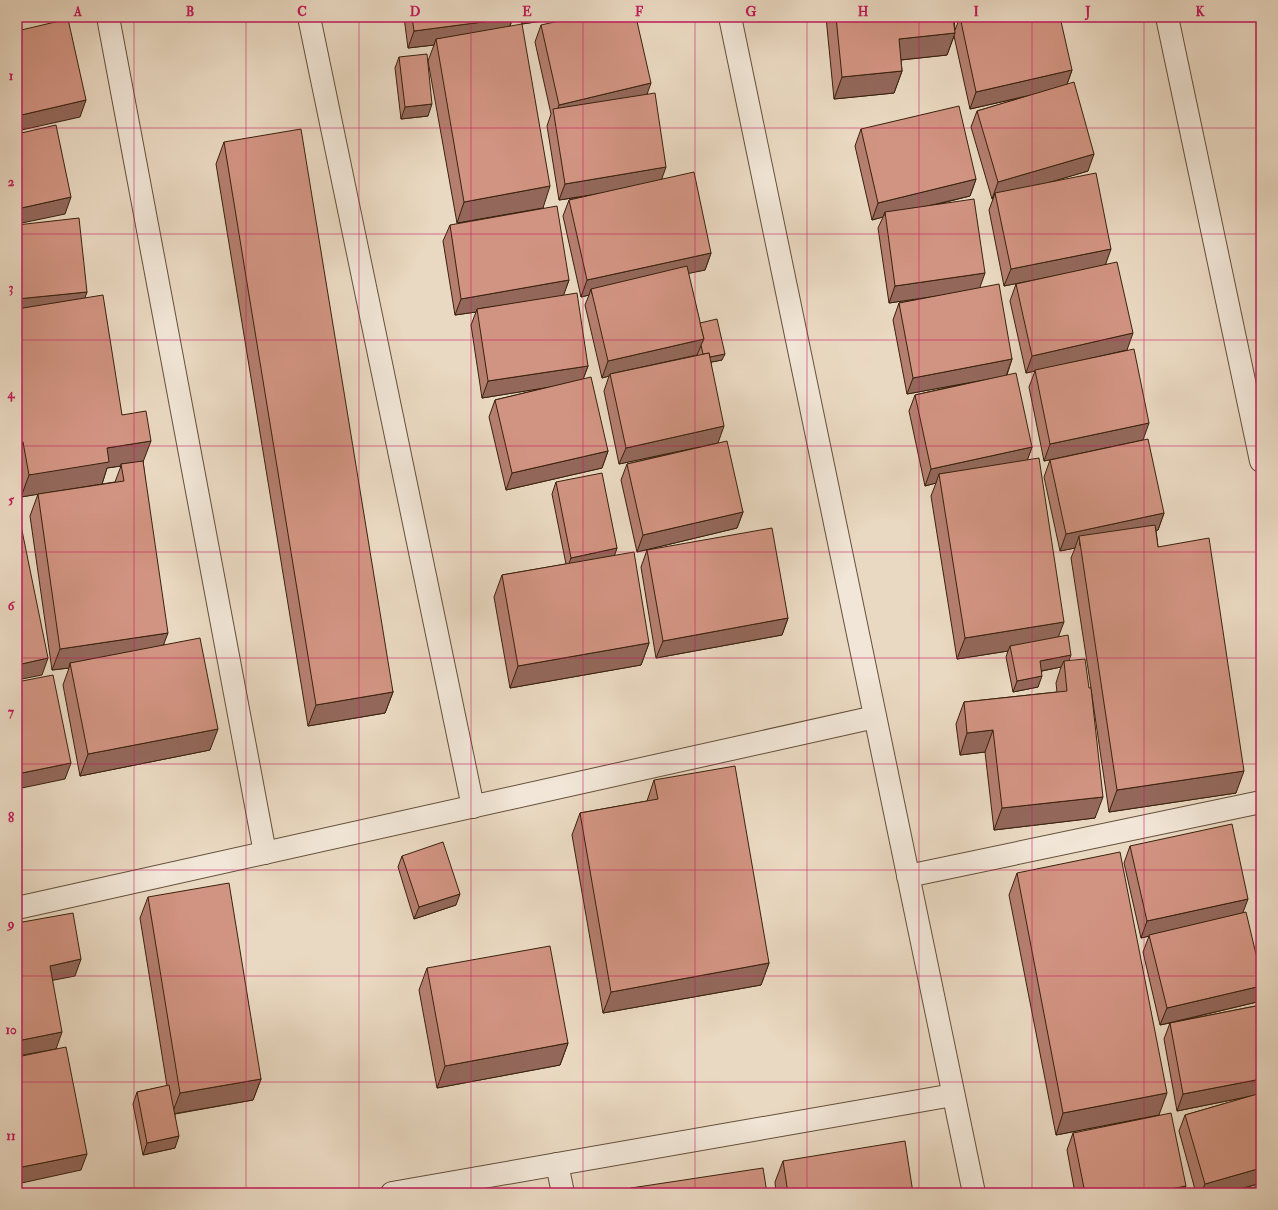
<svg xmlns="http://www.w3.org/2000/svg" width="1278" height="1210" font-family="'IM FELL Double Pica',serif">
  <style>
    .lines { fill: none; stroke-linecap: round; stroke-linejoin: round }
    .minor-casing { stroke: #654f3a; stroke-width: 24 }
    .minor { stroke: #f1e6d7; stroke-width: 22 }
    .wall { fill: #b57f70; stroke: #39210d; fill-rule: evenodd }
    .shaded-wall { fill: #93685b; stroke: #39210d }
    .building { fill: #d29482; stroke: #39210d }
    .grid { fill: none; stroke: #c2185b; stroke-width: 1; stroke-opacity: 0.55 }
    .neatline { fill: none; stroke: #c2185b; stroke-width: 1.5 }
    .grid-label { font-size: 13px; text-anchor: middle; font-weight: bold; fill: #c2185b }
  </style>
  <rect width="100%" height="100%" fill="#ead9c2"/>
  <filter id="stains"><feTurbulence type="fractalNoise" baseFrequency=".005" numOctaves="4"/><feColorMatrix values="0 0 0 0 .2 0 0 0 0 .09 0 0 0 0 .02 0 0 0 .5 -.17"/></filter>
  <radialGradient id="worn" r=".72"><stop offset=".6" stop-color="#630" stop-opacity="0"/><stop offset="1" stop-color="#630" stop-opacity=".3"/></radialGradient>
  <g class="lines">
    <defs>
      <g id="minor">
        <polyline points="108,17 265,853"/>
        <polyline points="309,17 473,807"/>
        <polyline points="730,17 974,1193"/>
        <polyline points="1167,17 1261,461"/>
        <polyline points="908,876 1261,802"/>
        <polyline points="17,908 875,717"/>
        <polyline points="557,1164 563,1193"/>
        <polyline points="392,1193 953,1095"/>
      </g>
    </defs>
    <use href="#minor" class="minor-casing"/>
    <use href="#minor" class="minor"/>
  </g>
  <g class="wall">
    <polygon points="404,17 512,17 513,18 510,26 543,208 457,223 428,61 434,45 408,48"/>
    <polygon points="521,17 569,17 522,24"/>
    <polygon points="826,17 957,17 954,18 955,30 960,17 1072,70 1067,84 1088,171 1050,182 1106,264 1127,350 1079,361 1143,440 1044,461 1029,387 1035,371 1026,373 1010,301 1016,284 1042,278 1004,286 989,210 993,199 992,199 971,127 977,111 1028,96 970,109 954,36 947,55 901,60 902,71 894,93 834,99"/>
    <polygon points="541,25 648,94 662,179 711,253 705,270 688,273 700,323 722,360 711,362 718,443 743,512 737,528 637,552 621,480 627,464 702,446 619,464 604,391 609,376 602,378 585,305 589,295 581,297 563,216 569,200 587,196 559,200 547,126 551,114 535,42"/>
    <polygon points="399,57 428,116 401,119 395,68"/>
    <polygon points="861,129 976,179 970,196 935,205 980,288 1012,359 1007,375 1032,447 1027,460 1059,637 1069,661 1089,688 1091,688 1071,558 1075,548 1060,551 1044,477 1050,460 1164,513 1158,530 1156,530 1158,547 1236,793 1109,812 1091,689 1095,818 994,830 985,752 960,755 956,724 964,702 1057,692 1056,683 1061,667 1042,671 1038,687 1013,692 1006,657 1008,651 957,659 931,496 936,483 925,486 909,411 915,395 972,382 907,394 893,320 899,303 935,296 889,303 878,228 883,217 872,220 855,146"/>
    <polygon points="224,142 393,692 385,713 308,726 216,164"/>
    <path d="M17 225 87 292 84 298 122 415 143 461 164 645 210 750 80 776 63 685 69 668 52 670 30 516 38 494 21 497 17 474ZM121 466 115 482 68 489 102 484 107 468Z"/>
    <polygon points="450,225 569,280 563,295 588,366 583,379 608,451 602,468 506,490 489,417 495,400 549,387 482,398 471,325 476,312 455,315 443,241"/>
    <polygon points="556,482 617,548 614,555 649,643 641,665 510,688 494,597 502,575 566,564 552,494"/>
    <polygon points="647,550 788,618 782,635 656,658 641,567"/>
    <polygon points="654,780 769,963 761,985 603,1013 572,835 580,813 647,801"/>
    <polygon points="1130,846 1243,912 1261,975 1261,992 1257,1002 1174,1022 1261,1005 1261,1183 1238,1190 1261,1193 1196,1193 1179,1131 1185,1115 1251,1096 1177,1111 1164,1039 1170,1023 1160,1025 1143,952 1149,936 1141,938 1124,863"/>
    <polygon points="402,856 456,905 414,919 398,867"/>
    <polygon points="1017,873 1159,1115 1056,1135 1009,895"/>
    <polygon points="148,897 261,1079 253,1100 175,1114 175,1148 143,1155 133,1104 137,1092 167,1086 140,918"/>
    <polygon points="427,968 568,1043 560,1065 437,1088 419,990"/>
    <polygon points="1073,1133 1183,1193 1075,1193 1067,1150"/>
    <polygon points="783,1161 913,1193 776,1193 775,1182"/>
    <polygon points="631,1188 767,1193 629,1193"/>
  </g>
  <g class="shaded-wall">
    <polygon points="525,17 569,17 522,24"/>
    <polygon points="513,18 506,35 436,39 434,45 408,48 414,31"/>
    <polygon points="955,33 947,55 891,61 899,39"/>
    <polygon points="1072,70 1066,87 970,109 976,92"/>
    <polygon points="902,71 894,93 834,99 842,77"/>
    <polygon points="651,83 645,100 555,118 559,105"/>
    <polygon points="86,100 80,117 17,131 17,116"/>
    <polygon points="432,104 428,116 401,119 405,107"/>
    <polygon points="1094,154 1088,171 996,198 995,193 993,199 992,199 998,182"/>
    <polygon points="666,167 660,184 559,200 565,184"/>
    <polygon points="976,179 970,196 885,216 885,212 883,217 872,220 878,203"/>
    <polygon points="550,186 543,208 457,223 464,202"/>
    <polygon points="71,197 65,214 17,224 17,209"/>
    <polygon points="1111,249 1105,266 1004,286 1011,269"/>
    <polygon points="711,253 705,270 592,294 591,289 589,295 581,297 587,280"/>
    <polygon points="985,273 979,290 889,303 895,286"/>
    <polygon points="569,280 563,297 477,309 476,312 455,315 461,299"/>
    <polygon points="87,292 81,309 17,315 17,299"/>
    <polygon points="1133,333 1127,350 1026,373 1032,356"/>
    <polygon points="704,339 697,355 610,374 609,376 602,378 608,361"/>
    <polygon points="725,354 722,360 702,364 704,358"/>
    <polygon points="1012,359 1006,376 907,394 913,378"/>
    <polygon points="588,366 582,382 482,398 488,381"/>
    <polygon points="1149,423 1143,440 1044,461 1050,444"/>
    <polygon points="724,426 718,443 619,464 626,448"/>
    <polygon points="151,441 143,462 121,464 121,466 107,468 102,484 21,497 29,475 107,448"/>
    <polygon points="17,442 23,442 17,458"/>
    <polygon points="1032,447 1026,464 939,474 936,483 925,486 931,469"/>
    <polygon points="608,451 602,468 506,490 512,473"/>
    <polygon points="743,512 737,528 637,552 643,535"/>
    <polygon points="1164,513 1158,530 1080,546 1079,536 1075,548 1060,551 1066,534"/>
    <polygon points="617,548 613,560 567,569 571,558"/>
    <polygon points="788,618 782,635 656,658 663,641"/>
    <polygon points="1064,622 1056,643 1010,646 1008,651 957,659 965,638"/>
    <polygon points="168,633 160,654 70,663 69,668 52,670 60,649"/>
    <polygon points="649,643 641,665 510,688 518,666"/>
    <polygon points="1071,655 1067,666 1064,661 1061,667 1036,672 1040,661"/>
    <polygon points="48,658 42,675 17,680 17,665"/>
    <polygon points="1042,676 1038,687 1013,692 1017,681"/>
    <polygon points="393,692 385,713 308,726 316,705"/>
    <polygon points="218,729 210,750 80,776 88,754"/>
    <polygon points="993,730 985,752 960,755 967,733"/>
    <polygon points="71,763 65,779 17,789 17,774"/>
    <polygon points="1244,771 1236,793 1109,812 1117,790"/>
    <polygon points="1103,797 1095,818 994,830 1002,808"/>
    <polygon points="460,894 456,905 414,919 419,907"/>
    <polygon points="1248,899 1242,915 1141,938 1147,921"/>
    <polygon points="81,959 75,976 44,982 50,966"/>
    <polygon points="769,963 761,985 603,1013 611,992"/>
    <polygon points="1261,986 1261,992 1257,1002 1160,1025 1167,1008"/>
    <polygon points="62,1032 56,1049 17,1056 17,1041"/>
    <polygon points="568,1043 560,1065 437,1088 445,1066"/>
    <polygon points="261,1079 253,1100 172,1114 180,1093"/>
    <polygon points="1261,1079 1261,1094 1177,1111 1183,1094"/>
    <polygon points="1167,1093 1159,1115 1056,1135 1063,1113"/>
    <polygon points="179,1136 175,1148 143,1155 147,1143"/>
    <polygon points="87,1154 81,1170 17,1184 17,1168"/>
    <polygon points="1261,1168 1261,1183 1226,1193 1201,1193 1205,1184"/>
    <polygon points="1186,1186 1183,1193 1150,1193"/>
  </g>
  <g class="building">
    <polygon points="412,17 512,17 513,18 414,31"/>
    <polygon points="577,17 636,17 651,83 559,105 541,25"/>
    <polygon points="836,17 953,17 955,33 899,39 902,71 842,77"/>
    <polygon points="960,17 1060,17 1072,70 976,92"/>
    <polygon points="68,19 86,100 17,116 17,31"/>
    <polygon points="522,24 550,186 464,202 436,39"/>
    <polygon points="427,54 432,104 405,107 399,57"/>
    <polygon points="1074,82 1094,154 998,182 977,111"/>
    <polygon points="655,93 666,167 565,184 553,109"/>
    <polygon points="959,106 976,179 878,203 861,129"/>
    <polygon points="56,125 71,197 17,209 17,134"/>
    <polygon points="301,129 393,692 316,705 224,142"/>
    <polygon points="694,172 711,253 587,280 569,200"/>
    <polygon points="1096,173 1111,249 1011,269 995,193"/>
    <polygon points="974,199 985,273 895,286 885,212"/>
    <polygon points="557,206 569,280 461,299 450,225"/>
    <polygon points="79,218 87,292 17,299 17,225"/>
    <polygon points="1117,262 1133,333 1032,356 1016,284"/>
    <polygon points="687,266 704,339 608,361 591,289"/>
    <polygon points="999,284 1012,359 913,378 899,303"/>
    <polygon points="577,293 588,366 488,381 477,309"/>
    <polygon points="103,295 122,415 146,411 151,441 107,448 109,462 29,475 23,442 17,442 17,309"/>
    <polygon points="717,319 725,354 710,357 709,353 703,354 701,345 704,339 700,323"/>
    <polygon points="1134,349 1149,423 1050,444 1035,370"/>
    <polygon points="709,353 724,426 626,448 610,374"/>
    <polygon points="1016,373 1032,447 931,469 915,395"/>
    <polygon points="591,377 608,451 512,473 495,400"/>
    <polygon points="1148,439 1164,513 1066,534 1050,460"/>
    <polygon points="727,441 743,512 643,535 627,464"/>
    <polygon points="1039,458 1064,622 965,638 939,474"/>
    <polygon points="143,461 168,633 60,649 38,494 124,481 121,464"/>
    <polygon points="602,473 617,548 571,558 556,482"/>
    <polygon points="17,506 48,658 17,665"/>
    <polygon points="1155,525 1158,547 1209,538 1244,771 1117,790 1079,536"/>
    <polygon points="772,528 788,618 663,641 647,550"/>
    <polygon points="634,552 649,643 518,666 502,575"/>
    <polygon points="1068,635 1071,655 1040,661 1042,676 1017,681 1010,646"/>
    <polygon points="200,638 218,729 88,754 70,663"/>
    <polygon points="1085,659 1089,688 1091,688 1103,797 1002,808 993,730 967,733 964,702 1067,691 1064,661"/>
    <polygon points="53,675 71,763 17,774 17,682"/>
    <polygon points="735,766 769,963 611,992 580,813 658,799 654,780"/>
    <polygon points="1232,824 1248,899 1147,921 1130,846"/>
    <polygon points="443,842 460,894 419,907 402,856"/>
    <polygon points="1120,852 1167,1093 1063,1113 1017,873"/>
    <polygon points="229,883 261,1079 180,1093 148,897"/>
    <polygon points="1246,912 1261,975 1261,986 1167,1008 1149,935"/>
    <polygon points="73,913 81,959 50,966 62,1032 17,1041 17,923"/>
    <polygon points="550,946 568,1043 445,1066 427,968"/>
    <polygon points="1261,1005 1261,1079 1183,1094 1170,1023"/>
    <polygon points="66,1047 87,1154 17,1168 17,1057"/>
    <polygon points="169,1085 179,1136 147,1143 137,1092"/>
    <polygon points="1261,1093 1261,1168 1205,1184 1185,1115"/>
    <polygon points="1171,1113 1186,1186 1150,1193 1085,1193 1073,1133"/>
    <polygon points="905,1141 913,1193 788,1193 783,1161"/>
    <polygon points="763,1168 767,1193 632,1193 631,1188"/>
    <polygon points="1261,1186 1261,1193 1217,1193"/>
  </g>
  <path class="grid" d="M134 17V1193M246 17V1193M359 17V1193M471 17V1193M583 17V1193M695 17V1193M807 17V1193M919 17V1193M1032 17V1193M1144 17V1193M17 128H1261M17 234H1261M17 340H1261M17 446H1261M17 552H1261M17 658H1261M17 764H1261M17 870H1261M17 976H1261M17 1082H1261"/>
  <rect width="1278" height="1210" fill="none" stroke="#ead9c2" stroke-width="44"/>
  <rect x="22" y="22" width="1234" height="1166" class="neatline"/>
  <g class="grid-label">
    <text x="78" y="16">A</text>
    <text x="190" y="16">B</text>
    <text x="302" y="16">C</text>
    <text x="415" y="16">D</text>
    <text x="527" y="16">E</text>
    <text x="639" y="16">F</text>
    <text x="751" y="16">G</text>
    <text x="863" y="16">H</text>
    <text x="976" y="16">I</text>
    <text x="1088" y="16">J</text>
    <text x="1200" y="16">K</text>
    <text x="11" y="80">1</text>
    <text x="11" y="186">2</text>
    <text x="11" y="292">3</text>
    <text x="11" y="398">4</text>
    <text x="11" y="504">5</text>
    <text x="11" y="610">6</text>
    <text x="11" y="716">7</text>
    <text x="11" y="822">8</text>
    <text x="11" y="928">9</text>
    <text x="11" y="1034">10</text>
    <text x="11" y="1140">11</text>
  </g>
  <rect width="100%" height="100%" filter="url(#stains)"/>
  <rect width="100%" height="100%" fill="url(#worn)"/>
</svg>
